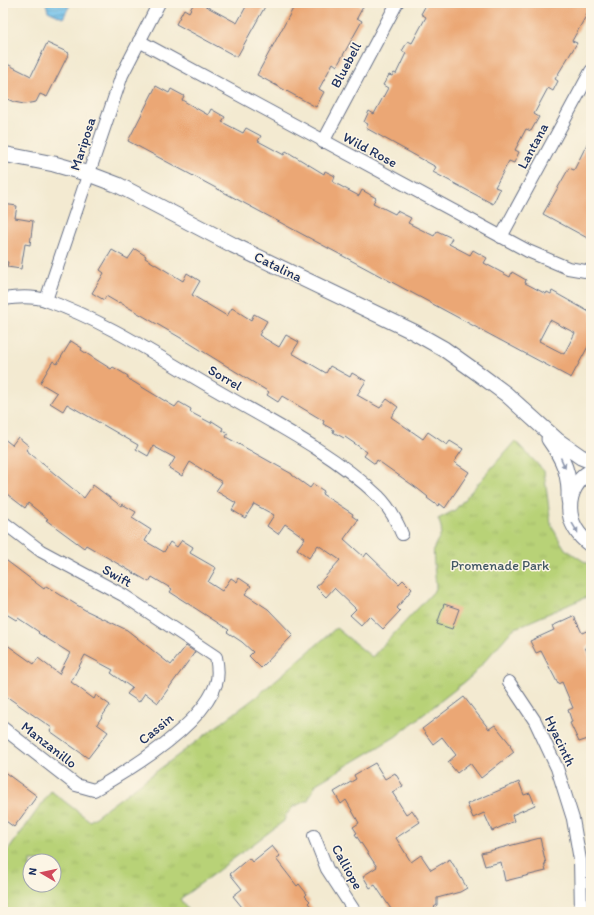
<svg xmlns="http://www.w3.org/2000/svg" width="594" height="915" font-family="Itim,sans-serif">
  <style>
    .park { fill: url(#park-tufts); stroke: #6a806a; fill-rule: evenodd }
    .water { fill: url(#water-rules); stroke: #4578a4 }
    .building { fill: #eba775; fill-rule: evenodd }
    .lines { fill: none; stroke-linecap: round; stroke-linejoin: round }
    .minor-casing { stroke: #677086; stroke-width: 14 }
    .tertiary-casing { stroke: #677086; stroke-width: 17 }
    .minor { stroke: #fff; stroke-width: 12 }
    .tertiary { stroke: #fff; stroke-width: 15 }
    .oneway { fill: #8d97ae }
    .labels { text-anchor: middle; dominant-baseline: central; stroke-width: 3; stroke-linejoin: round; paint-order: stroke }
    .street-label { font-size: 14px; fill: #1b2f5e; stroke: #fcf5e5 }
    .park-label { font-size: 14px; fill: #425864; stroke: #fcf5e5 }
  </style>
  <defs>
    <pattern id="park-tufts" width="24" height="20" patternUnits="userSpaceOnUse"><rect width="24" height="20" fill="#b8d277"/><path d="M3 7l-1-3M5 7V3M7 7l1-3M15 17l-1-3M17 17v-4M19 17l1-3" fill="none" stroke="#9eb569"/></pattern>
    <pattern id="water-rules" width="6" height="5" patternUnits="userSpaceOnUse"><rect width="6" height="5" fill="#6fc0ea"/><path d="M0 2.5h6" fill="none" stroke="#5a9cc1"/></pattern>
  </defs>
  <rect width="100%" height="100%" fill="#fcf5e5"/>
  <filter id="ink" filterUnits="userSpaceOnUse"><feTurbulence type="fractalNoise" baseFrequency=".025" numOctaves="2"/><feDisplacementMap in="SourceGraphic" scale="8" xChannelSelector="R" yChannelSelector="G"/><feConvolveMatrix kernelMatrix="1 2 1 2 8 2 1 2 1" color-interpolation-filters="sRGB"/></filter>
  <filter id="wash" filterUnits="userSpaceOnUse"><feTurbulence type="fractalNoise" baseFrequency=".012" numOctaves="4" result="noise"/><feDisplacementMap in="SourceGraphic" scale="16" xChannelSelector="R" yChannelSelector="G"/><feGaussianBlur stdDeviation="0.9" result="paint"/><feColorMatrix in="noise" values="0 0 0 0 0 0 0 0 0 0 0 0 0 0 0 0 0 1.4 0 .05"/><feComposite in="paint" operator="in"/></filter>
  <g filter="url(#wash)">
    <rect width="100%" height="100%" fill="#f3ead1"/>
    <path class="park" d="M515 441 544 471 551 524 557 536 565 549 591 566V595L513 629 471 677 395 737 316 784 308 800 293 807 286 815 284 821 180 899 189 912H3V855L10 848 51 791 90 821 256 697 336 628 372 657 436 589C436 580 432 555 434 548 438 535 446 536 438 519L455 510ZM30 861H54V885H30Z"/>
    <polygon class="water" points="46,3 71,3 63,18 48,11"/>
    <g id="blocks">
      <g class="building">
        <polygon points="194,3 200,3 237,23 248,3 267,3 237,57 176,24 184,9 189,12"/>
        <polygon points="296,3 356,3 363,7 357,18 362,21 337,66 333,63 319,89 324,92 316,107 257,75"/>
        <polygon points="427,3 591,3 591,7 572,41 577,43 555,79 558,81 553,91 548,88 534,114 539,117 531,131 526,129 515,150 519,152 514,163 509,161 495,187 500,189 493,204 433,172 436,167 366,128 368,124 364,122 369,111 374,114 388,88 383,85 389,75 392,76 394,73 396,74 406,53 402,51 408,41 412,43 426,17 421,14"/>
        <polygon points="47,43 69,53 47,97 40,94 36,102 24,104 14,102 3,97 3,62 31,76"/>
        <path d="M156 86 169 93 171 89 184 96 182 100 208 115 211 109 225 117 222 122 243 133 246 128 261 136 258 141 284 155 286 151 324 174 325 171 335 176 333 182 359 196 362 190 376 198 373 203 395 214 397 211 411 218 408 223 434 236 437 231 452 238 449 244 470 255 473 250 487 258 484 263 510 277 512 272 526 280 525 283 546 294 547 292 551 294 552 291 591 313V341L571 378 128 141ZM550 320 575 333 564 354 539 341Z"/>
        <polygon points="591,136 591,240 543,214 569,168 574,170"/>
        <polygon points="3,204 17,206 15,218 33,221 30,245 25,244 21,269 7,267 8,262 3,261"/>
        <polygon points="135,249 146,256 145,258 183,281 187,273 200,281 192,295 227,316 232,308 251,320 254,314 267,321 259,335 279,347 286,335 299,342 292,353 326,373 330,366 350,377 352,373 366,381 357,395 380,408 387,399 398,407 391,417 423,439 428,432 447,445 450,441 463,449 454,462 469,472 445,508 439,503 438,506 427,498 428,497 418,489 377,460 375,464 364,456 367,452 345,437 344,438 333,432 334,430 323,424 324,421 282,396 278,402 267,395 269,392 186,341 119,302 118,303 106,296 104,300 92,293 104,273 100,270 112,250 128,259"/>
        <polygon points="71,341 82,348 81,350 111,369 113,367 128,376 127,378 175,407 179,402 191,409 190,412 211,423 212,421 223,428 222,430 228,433 226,437 292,474 292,475 310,488 313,484 324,491 322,494 353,514 352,516 358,520 344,539 364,557 367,553 399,584 403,580 412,589 397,608 400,611 383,629 369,616 361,625 350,615 356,609 334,588 326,597 316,587 340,560 318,545 309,558 297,549 305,538 285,524 278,534 267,526 274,515 254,504 245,518 232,510 236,503 216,491 222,482 190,462 182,476 169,468 175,458 153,446 148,456 136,449 138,445 67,404 63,411 50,403 57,393 40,383 53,361 57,364"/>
        <polygon points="18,437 29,446 26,450 84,498 93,485 121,506 122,504 136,512 132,518 151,530 145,541 164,552 170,542 177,547 182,540 193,547 190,553 216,568 208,582 222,591 231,578 237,582 239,578 251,586 245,594 268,609 293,635 261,668 249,656 253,652 242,642 227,632 229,630 170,592 172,589 152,577 149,582 86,545 84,548 46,520 48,519 28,503 25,508 3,491 3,438 12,445"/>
        <polygon points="3,558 44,589 46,586 85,610 127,630 171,665 186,646 195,652 158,703 145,693 139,702 127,694 132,688 111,673 113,670 85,655 71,682 94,699 96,695 110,705 97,724 108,732 88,758 50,731 52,728 3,694 3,642 34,664 38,658 59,674 70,653 38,633 39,632 18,618 16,620 3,612"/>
        <polygon points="444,604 459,609 452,629 437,624"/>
        <polygon points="574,616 582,633 591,629 591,645 585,647 591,661 591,738 579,742 570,723 572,722 568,710 573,708 562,682 558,684 541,651 536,653 530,641 554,630 552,626"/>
        <polygon points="464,697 489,729 495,725 511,745 510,746 514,752 481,778 470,763 457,773 448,762 456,755 442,737 433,744 422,729"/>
        <polygon points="375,763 385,779 395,773 403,786 392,792 406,814 412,810 420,822 396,838 411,862 421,855 431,870 450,859 467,888 460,892 437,898 437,905 434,907 438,912 393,912 375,885 370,888 363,876 377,867 355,834 357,833 353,827 359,823 346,800 341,804 334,792 356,779 354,775"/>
        <polygon points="3,771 37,796 14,827 3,819"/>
        <polygon points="519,782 524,795 530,793 535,805 512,815 514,821 492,831 484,813 473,818 467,804"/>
        <polygon points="540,838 546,864 544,864 546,871 505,881 501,862 485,866 481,853"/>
        <polygon points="272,846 280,856 276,859 297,886 299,884 307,894 305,896 310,901 308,903 316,912 246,912 233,896 242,889 230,874 249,858 252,862"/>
      </g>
    </g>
  </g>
  <g filter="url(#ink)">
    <use href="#blocks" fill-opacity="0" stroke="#677086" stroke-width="1"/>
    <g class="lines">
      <defs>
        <g id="minor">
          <polyline points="139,41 528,251 568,268 591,272"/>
          <polyline points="323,142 397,3"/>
          <polyline points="501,237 591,71"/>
          <path d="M3 299C17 297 35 296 48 301 108 322 162 359 216 390 271 422 332 452 378 496 389 507 396 519 402 534"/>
          <polyline points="46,300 122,75 159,3"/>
          <path d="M3 522 41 551 123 595 216 657C218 667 219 675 216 684 202 725 131 769 94 790L76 785 3 728"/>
          <polyline points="509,682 535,721 557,768 573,819 580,860 581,912"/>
          <polyline points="314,836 327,869 355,912"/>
        </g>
        <g id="tertiary">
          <polyline points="3,154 54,164 89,174 118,185 233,245 414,332 444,349 479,374 506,394 558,441 581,457 591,461"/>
          <path d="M549 439C564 460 570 474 569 500"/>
          <path d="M591 471C562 489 563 526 591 545"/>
        </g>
      </defs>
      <use href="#minor" class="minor-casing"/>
      <use href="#tertiary" class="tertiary-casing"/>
      <use href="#minor" class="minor"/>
      <use href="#tertiary" class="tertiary"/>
    </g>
    <defs><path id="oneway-solid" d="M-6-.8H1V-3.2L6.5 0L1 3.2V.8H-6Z"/></defs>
    <g class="oneway">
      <use href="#oneway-solid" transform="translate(563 463) rotate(66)"/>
      <use href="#oneway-solid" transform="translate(575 528) rotate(60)"/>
    </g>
  </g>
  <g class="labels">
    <g class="street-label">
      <text transform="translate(346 65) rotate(-62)">Bluebell</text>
      <text transform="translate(83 144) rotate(-72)">Mariposa</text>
      <text transform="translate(533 146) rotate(-62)">Lantana</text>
      <text transform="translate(370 150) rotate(28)">Wild Rose</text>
      <text transform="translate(278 267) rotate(26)">Catalina</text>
      <text transform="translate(225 378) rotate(30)">Sorrel</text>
      <text transform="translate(117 576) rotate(29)">Swift</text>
      <text transform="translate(156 729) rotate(-39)">Cassin</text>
      <text transform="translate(560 741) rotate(65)">Hyacinth</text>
      <text transform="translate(49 745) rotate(38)">Manzanillo</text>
      <text transform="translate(347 867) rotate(61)">Calliope</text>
    </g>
    <g class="park-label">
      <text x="500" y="565">Promenade Park</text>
    </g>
  </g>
  <rect width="594" height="915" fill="none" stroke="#fcf5e5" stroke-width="16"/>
  <g transform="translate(42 873) rotate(279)"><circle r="19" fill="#fcf5e5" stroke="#a2a6af"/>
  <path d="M0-3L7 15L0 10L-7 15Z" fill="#d1495b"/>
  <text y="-6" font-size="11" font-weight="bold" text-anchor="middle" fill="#1b2f5e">N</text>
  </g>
</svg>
